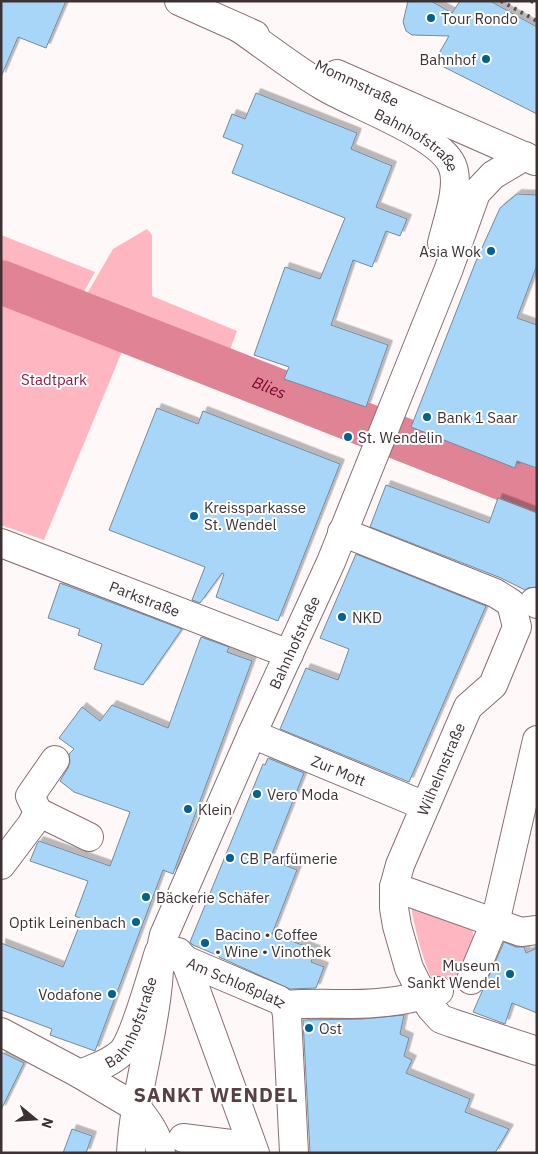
<svg xmlns="http://www.w3.org/2000/svg" width="538" height="1154" font-family="'IBM Plex Sans',sans-serif">
  <style>
    .green { fill: #feb6c1 }
    .lines { fill: none; stroke-linecap: round; stroke-linejoin: round }
    .river { stroke: #e08394; stroke-width: 44 }
    .building { fill: #a7d6f9; stroke: #748a9b; filter: url(#shadow) }
    .minor-casing { stroke: #896d71; stroke-width: 30 }
    .major-casing { stroke: #896d71; stroke-width: 30 }
    .minor { stroke: #fff; stroke-width: 28 }
    .major { stroke: #fff; stroke-width: 28 }
    .rail { stroke: #5b4f51; stroke-width: 4; stroke-dasharray: 2.5 5; stroke-linecap: butt }
    .poi-dot { fill: #026191; stroke: #fff; stroke-width: 2 }
    .labels { text-anchor: middle; dominant-baseline: central; stroke-width: 4; stroke-linejoin: round; paint-order: stroke }
    .poi-label { font-size: 15px; fill: #3e3133; stroke: #fff; text-anchor: start }
    .street-label { font-size: 15px; fill: #3e3133; stroke: #fff }
    .park-label { font-size: 15px; fill: #8b1d3e; stroke: #fff }
    .water-label { font-size: 16px; font-style: italic; fill: #78032f; stroke: #fff }
    .district-label { font-size: 20px; font-weight: bold; letter-spacing: 1px; fill: #583f43; stroke: #fff }
  </style>
  <defs>
    <filter id="shadow"><feDropShadow dx="4.5" dy="-4.5" stdDeviation="0" flood-color="#0004"/></filter>
  </defs>
  <rect width="100%" height="100%" fill="#fff8f9"/>
  <g class="green">
    <polygon points="147,229 152,235 152,296 237,331 223,369 79,312 85,297 113,249"/>
    <polygon points="1,235 95,272 65,326 123,349 44,540 1,525"/>
    <path d="M410 896 470 918 476 949 464 977 434 984C423 961 412 922 410 896Z"/>
  </g>
  <g class="lines">
    <path class="river" id="s1" d="M1 282 537 492"/>
  </g>
  <g class="building">
    <polygon points="1,1 66,1 46,48 18,37 1,77"/>
    <polygon points="408,1 431,1 452,13 460,1 490,1 537,27 537,114 434,62 449,36 412,35 406,31 403,22"/>
    <polygon points="256,93 357,133 351,149 392,166 376,207 407,219 400,236 386,231 372,267 353,260 331,325 388,345 366,407 284,379 289,367 254,355 285,267 320,279 345,218 232,173 243,145 223,137 232,114 245,119"/>
    <polygon points="517,194 537,195 537,265 517,318 537,325 537,468 517,461 515,468 411,427 476,261 500,208"/>
    <polygon points="157,408 198,424 203,411 340,464 278,621 216,597 224,574 222,573 200,603 192,600 205,567 109,530"/>
    <polygon points="386,485 489,523 498,498 537,513 537,587 528,588 525,590 501,578 370,527"/>
    <polygon points="356,554 486,606 409,782 280,729 306,668 338,680 349,649 320,638"/>
    <polygon points="60,583 182,629 143,685 94,669 102,644 78,635 80,629 48,618"/>
    <polygon points="201,637 229,647 227,652 252,661 173,874 163,870 95,1051 50,1035 52,1029 1,1010 1,943 63,967 82,919 75,916 88,881 30,861 37,844 39,841 110,866 130,812 74,792 60,781 68,768 70,762 69,754 74,749 59,738 82,707 100,721 112,705 168,728"/>
    <polygon points="268,758 304,773 270,859 297,870 272,934 316,950 311,962 324,967 316,988 290,989 219,957 219,956 193,945 190,942 263,764 265,765"/>
    <polygon points="504,942 516,947 524,947 526,953 537,948 537,1013 512,1003 505,1024 473,1012"/>
    <polygon points="404,1015 400,1034 409,1038 404,1056 412,1060 406,1073 470,1099 465,1112 509,1129 495,1153 310,1153 303,1020 362,1019"/>
    <polygon points="1,1052 24,1063 1,1110"/>
    <polygon points="72,1129 92,1136 86,1153 63,1153"/>
  </g>
  <g class="lines">
    <defs>
      <g id="minor">
        <polyline points="342,532 495,593 511,603 517,627 493,685 468,707 400,865 394,887 394,908 397,926 409,968 423,996 431,1008 441,1019 452,1023 537,1051"/>
        <path id="s2" d="M1 543 289 654"/>
        <polyline points="534,602 537,604"/>
        <path id="s3" d="M252 734 425 806"/>
        <polyline points="38,812 30,796 55,760"/>
        <polyline points="1,865 32,824 38,812 89,837"/>
        <polyline points="394,887 521,932 537,930"/>
        <polyline points="178,952 185,960 255,1153"/>
        <polyline points="471,980 495,923 537,740"/>
        <path d="M285 1005C307 1003 329 1004 351 1004 380 1004 411 1000 439 991"/>
        <polyline points="1,1032 80,1074 137,1108"/>
        <path id="s4" d="M80 1074C94 1068 109 1064 121 1053 134 1041 152 973 159 952L185 960 279 1000 285 1005 287 1015 294 1153"/>
        <polyline points="183,1138 231,1144 245,1153"/>
      </g>
      <g id="major">
        <polyline points="179,1 255,35"/>
        <path id="s5" d="M239 28C267 47 294 69 323 86 354 105 438 134 452 165 461 185 447 222 442 243"/>
        <polyline points="337,74 535,161"/>
        <path d="M137 1108C148 1122 158 1135 161 1153"/>
        <path id="s6" d="M131 1153C134 1099 151 1046 157 992 160 971 158 957 164 935L252 734 331 562 448 271 476 193 493 175 525 156"/>
      </g>
    </defs>
    <use href="#minor" class="minor-casing"/>
    <use href="#major" class="major-casing"/>
    <use href="#minor" class="minor"/>
    <use href="#major" class="major"/>
    <g class="rail">
      <polyline points="501,1 537,21"/>
      <polyline points="531,1 537,4"/>
    </g>
  </g>
  <g class="poi-dot">
    <circle cx="431" cy="18" r="5"/>
    <circle cx="486" cy="59" r="5"/>
    <circle cx="491" cy="251" r="5"/>
    <circle cx="427" cy="417" r="5"/>
    <circle cx="348" cy="437" r="5"/>
    <circle cx="194" cy="516" r="5"/>
    <circle cx="342" cy="617" r="5"/>
    <circle cx="257" cy="794" r="5"/>
    <circle cx="188" cy="809" r="5"/>
    <circle cx="230" cy="858" r="5"/>
    <circle cx="146" cy="897" r="5"/>
    <circle cx="136" cy="922" r="5"/>
    <circle cx="205" cy="943" r="5"/>
    <circle cx="510" cy="974" r="5"/>
    <circle cx="112" cy="994" r="5"/>
    <circle cx="309" cy="1028" r="5"/>
  </g>
  <g class="labels">
    <g class="poi-label">
      <text x="441" y="18">Tour Rondo</text>
      <text x="476" y="59" text-anchor="end">Bahnhof</text>
      <text x="481" y="251" text-anchor="end">Asia Wok</text>
      <text x="437" y="417">Bank 1 Saar</text>
      <text x="358" y="437">St. Wendelin</text>
      <text x="204" y="507">Kreissparkasse<tspan x="204" dy="17">St. Wendel</tspan></text>
      <text x="352" y="617">NKD</text>
      <text x="267" y="794">Vero Moda</text>
      <text x="198" y="809">Klein</text>
      <text x="240" y="858">CB Parfümerie</text>
      <text x="156" y="897">Bäckerie Schäfer</text>
      <text x="126" y="922" text-anchor="end">Optik Leinenbach</text>
      <text x="215" y="934">Bacino • Coffee<tspan x="215" dy="17">• Wine • Vinothek</tspan></text>
      <text x="500" y="965" text-anchor="end">Museum<tspan x="500" dy="17">Sankt Wendel</tspan></text>
      <text x="102" y="994" text-anchor="end">Vodafone</text>
      <text x="319" y="1028">Ost</text>
    </g>
    <g class="street-label">
      <text transform="translate(357 83) rotate(25)">Mommstraße</text>
      <text stroke="none"><textPath href="#s5" startOffset="211">Bahnhofstraße</textPath></text>
      <text stroke="none"><textPath href="#s2" startOffset="154">Parkstraße</textPath></text>
      <text stroke="none"><textPath href="#s6" startOffset="541">Bahnhofstraße</textPath></text>
      <text transform="translate(441 769) rotate(-67)">Wilhelmstraße</text>
      <text stroke="none"><textPath href="#s3" startOffset="94">Zur Mott</textPath></text>
      <text stroke="none"><textPath href="#s4" startOffset="238">Am Schloßplatz</textPath></text>
      <text stroke="none"><textPath href="#s4" startOffset="78">Bahnhofstraße</textPath></text>
    </g>
    <g class="park-label">
      <text x="54" y="379">Stadtpark</text>
    </g>
    <g class="water-label">
      <text stroke="none"><textPath href="#s1" startOffset="288">Blies</textPath></text>
    </g>
    <g class="district-label">
      <text x="216" y="1094">SANKT WENDEL</text>
    </g>
  </g>
  <rect width="538" height="1154" fill="none" stroke="#3e3133" stroke-width="5"/>
  <g transform="translate(35 1119) rotate(108)" stroke="#ffffff" stroke-width="4" paint-order="stroke">
  <path d="M0-4L9 19L0 12L-9 19Z" fill="#3e3133"/>
  <text y="-8" font-size="14" font-weight="bold" text-anchor="middle" fill="#3e3133">N</text>
  </g>
</svg>
